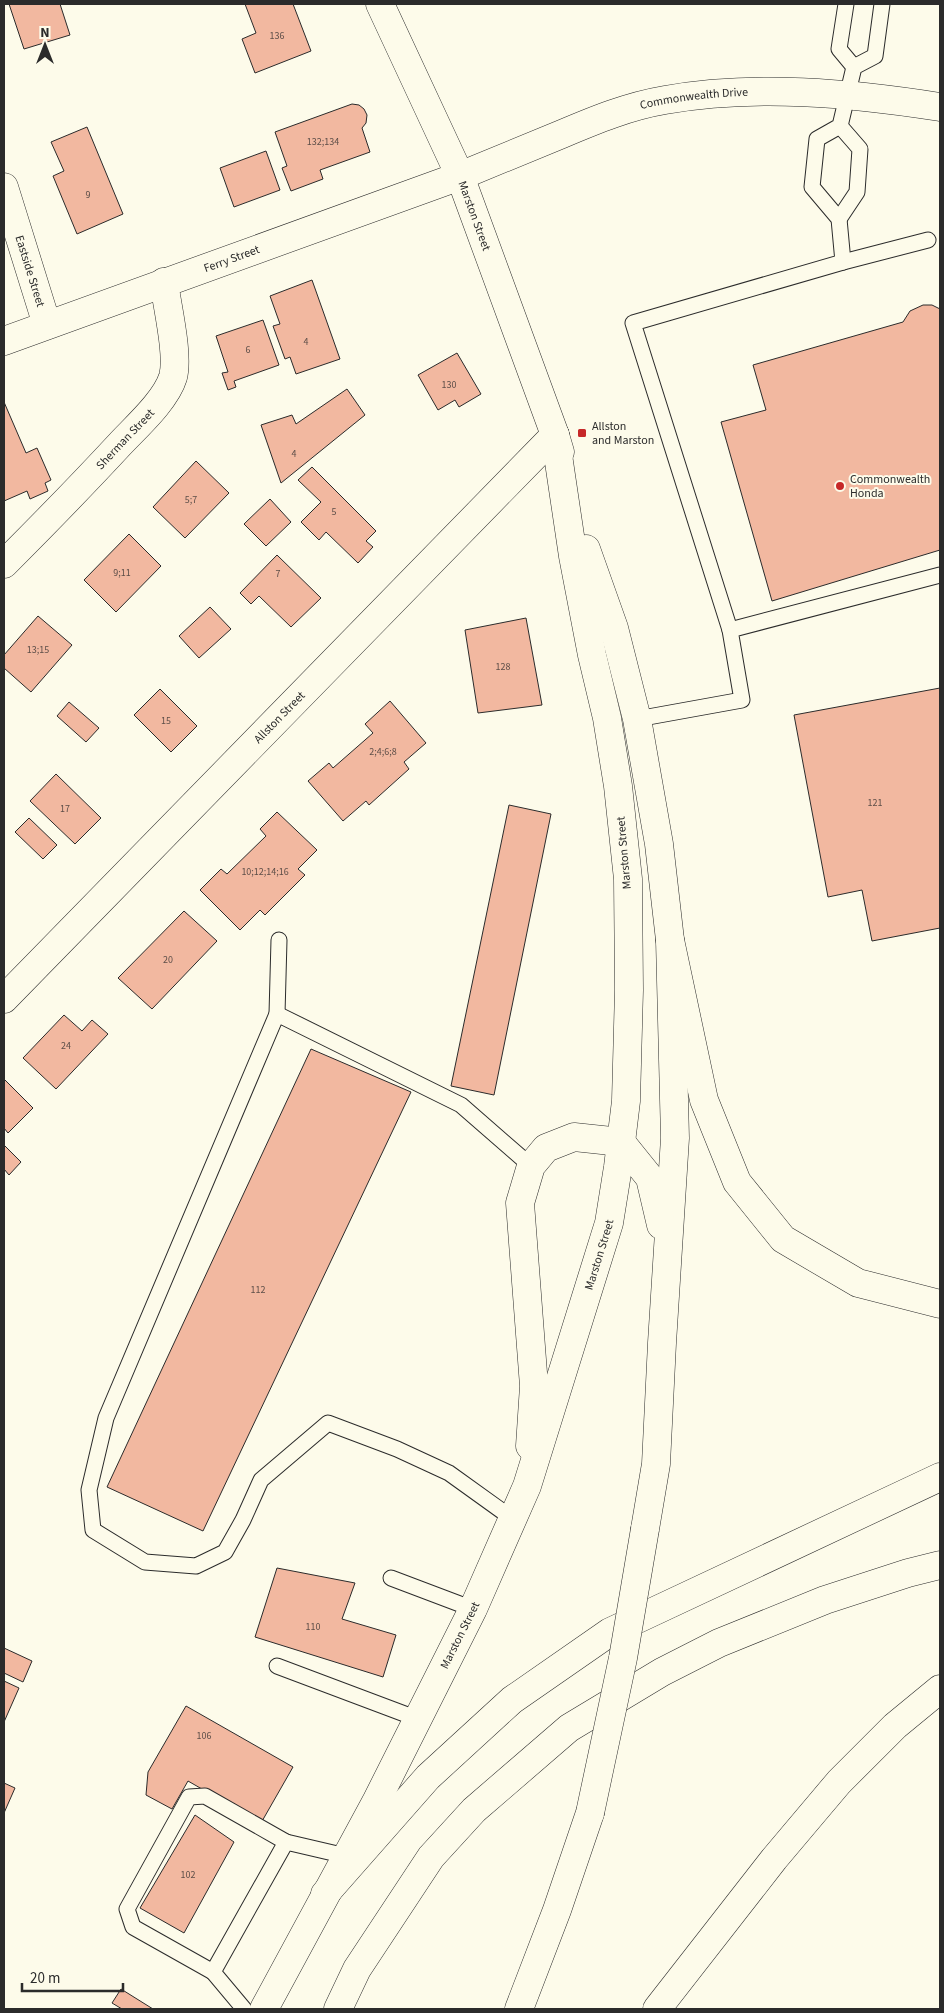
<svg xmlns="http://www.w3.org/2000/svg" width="944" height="2013" font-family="'Source Sans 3',sans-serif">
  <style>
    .building { fill: #f2b8a0; stroke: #2b2b2b }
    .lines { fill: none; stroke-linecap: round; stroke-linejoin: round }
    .service-casing { stroke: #2b2b2b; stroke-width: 17 }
    .minor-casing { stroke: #2b2b2b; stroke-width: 29 }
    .tertiary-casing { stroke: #2b2b2b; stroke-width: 29 }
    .secondary-casing { stroke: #2b2b2b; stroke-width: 29 }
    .motorway-casing { stroke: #2b2b2b; stroke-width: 29 }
    .service { stroke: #fdfbea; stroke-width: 15 }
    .minor { stroke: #fdfbea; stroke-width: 28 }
    .tertiary { stroke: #fdfbea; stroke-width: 28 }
    .secondary { stroke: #fdfbea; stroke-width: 28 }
    .motorway { stroke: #fdfbea; stroke-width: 28 }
    .secondary-bridge-casing { stroke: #2b2b2b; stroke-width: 29; stroke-linecap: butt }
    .secondary-bridge { stroke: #fdfbea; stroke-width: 28 }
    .poi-dot { fill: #c62828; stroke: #fdfbea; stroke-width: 2 }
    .labels { text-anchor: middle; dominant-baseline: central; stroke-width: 4; stroke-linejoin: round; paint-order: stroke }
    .number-label { font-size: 10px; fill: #5d4e48 }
    .street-label { font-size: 12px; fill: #2b2b2b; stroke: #fdfbea }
    .poi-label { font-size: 12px; fill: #2b2b2b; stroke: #fdfbea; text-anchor: start }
  </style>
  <rect width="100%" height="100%" fill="#fdfbea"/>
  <g class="building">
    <polygon points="9,4 60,4 70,35 24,49"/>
    <polygon points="245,4 293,4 311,51 255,73 242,39 256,33"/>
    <polygon points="352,104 359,105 364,109 367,115 366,123 362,128 370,152 320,170 323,179 291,191 282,168 287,166 275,132"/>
    <polygon points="87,127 123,214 77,234 53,176 64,171 51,142"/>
    <polygon points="266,151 280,190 234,207 220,168"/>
    <polygon points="312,280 340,359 296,374 290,357 285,359 273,326 280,324 270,296"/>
    <polygon points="923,305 932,305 940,309 940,550 772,601 721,422 766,410 753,365 903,322 910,311"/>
    <polygon points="263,320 279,365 234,381 236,387 228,390 222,373 228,372 216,336"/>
    <polygon points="457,353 481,394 459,407 455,400 438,410 418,375"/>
    <polygon points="347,389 365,415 281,483 261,425 292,415 296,424"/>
    <polygon points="4,402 26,453 37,448 51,480 45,483 48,491 30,499 27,491 4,501"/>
    <polygon points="196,461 229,493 185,538 153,507"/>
    <polygon points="312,467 376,531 366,541 373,547 358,563 326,532 319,540 301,522 321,502 298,480"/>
    <polygon points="270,499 291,522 266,546 244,524"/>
    <polygon points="129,534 161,566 116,612 84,580"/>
    <polygon points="277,555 321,598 291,627 259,596 251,604 240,593"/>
    <polygon points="210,607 231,629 199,658 179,636"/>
    <polygon points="38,616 72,645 31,692 4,668 4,655"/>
    <polygon points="526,618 542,705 478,713 465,630"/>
    <polygon points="940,688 940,928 872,941 862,890 828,897 794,715"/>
    <polygon points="160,689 197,726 171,752 134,715"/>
    <polygon points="390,701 426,743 404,762 409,769 369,805 366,801 343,821 308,781 329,763 333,768 373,733 365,724"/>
    <polygon points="69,702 99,728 86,742 57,716"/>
    <polygon points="56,774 101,818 75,844 30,801"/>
    <polygon points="509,805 551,814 494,1095 451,1086"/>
    <polygon points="277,812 317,850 298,869 305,875 265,915 260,910 240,930 200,890 221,869 227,874 266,836 260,829"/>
    <polygon points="29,818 57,845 43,859 15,832"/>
    <polygon points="184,911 217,941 152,1009 118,978"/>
    <polygon points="64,1015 82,1031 92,1020 108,1034 56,1089 23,1058"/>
    <polygon points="311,1049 411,1092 203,1531 107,1487"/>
    <polygon points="4,1079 33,1108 8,1133 4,1128"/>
    <polygon points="4,1145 21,1162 9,1175 4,1169"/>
    <polygon points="277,1568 355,1583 342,1619 396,1635 383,1677 255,1637"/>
    <polygon points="4,1648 32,1661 23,1682 4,1673"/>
    <polygon points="4,1681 19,1688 4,1722"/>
    <polygon points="186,1706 293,1767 261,1823 188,1781 172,1809 146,1795 148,1772"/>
    <polygon points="4,1783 15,1788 4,1813"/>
    <polygon points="195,1815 234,1842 184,1933 140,1908"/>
    <polygon points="121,1989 153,2009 122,2009 112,2003"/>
  </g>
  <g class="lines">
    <defs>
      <g id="service">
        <polyline points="846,4 839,49 854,67"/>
        <polyline points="839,219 857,192 860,149 840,126"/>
        <polyline points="843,262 928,240"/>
        <polyline points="730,630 633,323 843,262 839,219 812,187 817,139 840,126 854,67 875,56 882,4"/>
        <polyline points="637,719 742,700 730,630 940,575"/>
        <polyline points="277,1014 279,940"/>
        <polyline points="513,1519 449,1473 397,1449 328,1423 261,1480 243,1520 225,1552 196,1566 145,1562 93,1530 89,1490 106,1418 277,1014 461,1105 531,1166"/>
        <polyline points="391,1578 473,1609"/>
        <polyline points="277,1666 418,1719"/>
        <polyline points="213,1972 133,1927 127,1909 189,1797 205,1796 286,1842"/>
        <polyline points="244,2009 213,1972 286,1842 346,1856"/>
      </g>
      <g id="minor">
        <path id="s1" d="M4 187 47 325"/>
        <path id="s2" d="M4 564C44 524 83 484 121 443 137 426 166 400 173 377 179 355 167 306 164 282"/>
        <path id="s3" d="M4 999 555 435"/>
      </g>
      <g id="tertiary">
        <path id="s4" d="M4 341 460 176"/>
      </g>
      <g id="secondary">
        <path id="s5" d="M380 4 460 176 555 435 560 452"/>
        <path id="s6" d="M460 176C494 162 528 148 562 134 595 120 629 106 665 100 755 84 851 93 940 107"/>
        <polyline points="586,549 614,628 637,719 659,844 670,940 675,1138 662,1343 656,1464 645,1529"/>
        <polyline points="530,1446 534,1386 520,1203 531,1166 546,1148 574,1137 621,1142 650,1178 661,1225"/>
        <path id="s7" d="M264 2009 376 1802 473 1609 527 1486 609 1223 618 1167 626 1101 629 990 628 879 618 786 607 718 592 655 573 556 555 435"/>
        <polyline points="519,2009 557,1910 590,1813"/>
      </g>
      <g id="motorway">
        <polyline points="670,940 704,1100 737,1182 783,1239 858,1283 940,1304"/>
        <polyline points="325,1894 428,1777 512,1700 610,1632 940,1477"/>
        <polyline points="338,2009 357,1969 431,1857 474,1810 569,1728 662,1672 719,1643 825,1600 908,1573 940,1565"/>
        <polyline points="657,2009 774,1859 839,1782 895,1726 940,1689"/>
      </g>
    </defs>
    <use href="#service" class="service-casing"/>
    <use href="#minor" class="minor-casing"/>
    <use href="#tertiary" class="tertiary-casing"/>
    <use href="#secondary" class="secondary-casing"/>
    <use href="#motorway" class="motorway-casing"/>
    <use href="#service" class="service"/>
    <use href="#minor" class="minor"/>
    <use href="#tertiary" class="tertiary"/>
    <use href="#secondary" class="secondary"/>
    <use href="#motorway" class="motorway"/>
    <defs>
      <polyline id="secondary-bridge" points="590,1813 623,1658 645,1529"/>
    </defs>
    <use href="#secondary-bridge" class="secondary-bridge-casing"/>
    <use href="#secondary-bridge" class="secondary-bridge"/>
  </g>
  <g class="poi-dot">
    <rect x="577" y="428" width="10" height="10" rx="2.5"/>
    <circle cx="840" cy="486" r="5"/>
  </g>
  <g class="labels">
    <g class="number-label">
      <text x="277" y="36">136</text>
      <text x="323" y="142">132;134</text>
      <text x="88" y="195">9</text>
      <text x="306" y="342">4</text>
      <text x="248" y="350">6</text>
      <text x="449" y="385">130</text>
      <text x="294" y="454">4</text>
      <text x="191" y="500">5;7</text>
      <text x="334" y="512">5</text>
      <text x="122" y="573">9;11</text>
      <text x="278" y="574">7</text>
      <text x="38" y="650">13;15</text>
      <text x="503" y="667">128</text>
      <text x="166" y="721">15</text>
      <text x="383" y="752">2;4;6;8</text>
      <text x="875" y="803">121</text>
      <text x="65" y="809">17</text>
      <text x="265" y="872">10;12;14;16</text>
      <text x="168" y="960">20</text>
      <text x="66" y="1046">24</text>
      <text x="258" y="1290">112</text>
      <text x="313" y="1627">110</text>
      <text x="204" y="1736">106</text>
      <text x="188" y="1875">102</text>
    </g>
    <g class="street-label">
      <text stroke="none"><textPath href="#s6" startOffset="248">Commonwealth Drive</textPath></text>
      <text stroke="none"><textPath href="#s5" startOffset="232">Marston Street</textPath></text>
      <text stroke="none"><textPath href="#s4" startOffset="242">Ferry Street</textPath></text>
      <text stroke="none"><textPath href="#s1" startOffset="88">Eastside Street</textPath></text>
      <text stroke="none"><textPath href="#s2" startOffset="174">Sherman Street</textPath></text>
      <text stroke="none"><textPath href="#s3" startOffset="394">Allston Street</textPath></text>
      <text transform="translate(624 853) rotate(-95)">Marston Street</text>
      <text stroke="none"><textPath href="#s7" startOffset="828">Marston Street</textPath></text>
      <text stroke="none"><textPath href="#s7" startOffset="422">Marston Street</textPath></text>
    </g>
    <g class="poi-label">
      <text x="592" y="426">Allston<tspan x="592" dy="14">and Marston</tspan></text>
      <text x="850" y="479">Commonwealth<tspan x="850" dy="14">Honda</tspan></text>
    </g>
  </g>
  <rect width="944" height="2013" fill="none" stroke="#2b2b2b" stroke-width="10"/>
  <g transform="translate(45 45)" stroke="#fdfbea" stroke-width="4" paint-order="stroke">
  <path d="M0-4L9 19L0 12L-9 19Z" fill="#2b2b2b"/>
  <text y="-8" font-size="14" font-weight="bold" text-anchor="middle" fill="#2b2b2b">N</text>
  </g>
  <path d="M22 1983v8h101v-8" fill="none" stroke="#2b2b2b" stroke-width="2.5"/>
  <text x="30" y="1983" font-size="15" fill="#2b2b2b" stroke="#fdfbea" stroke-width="4" paint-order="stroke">20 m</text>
</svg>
